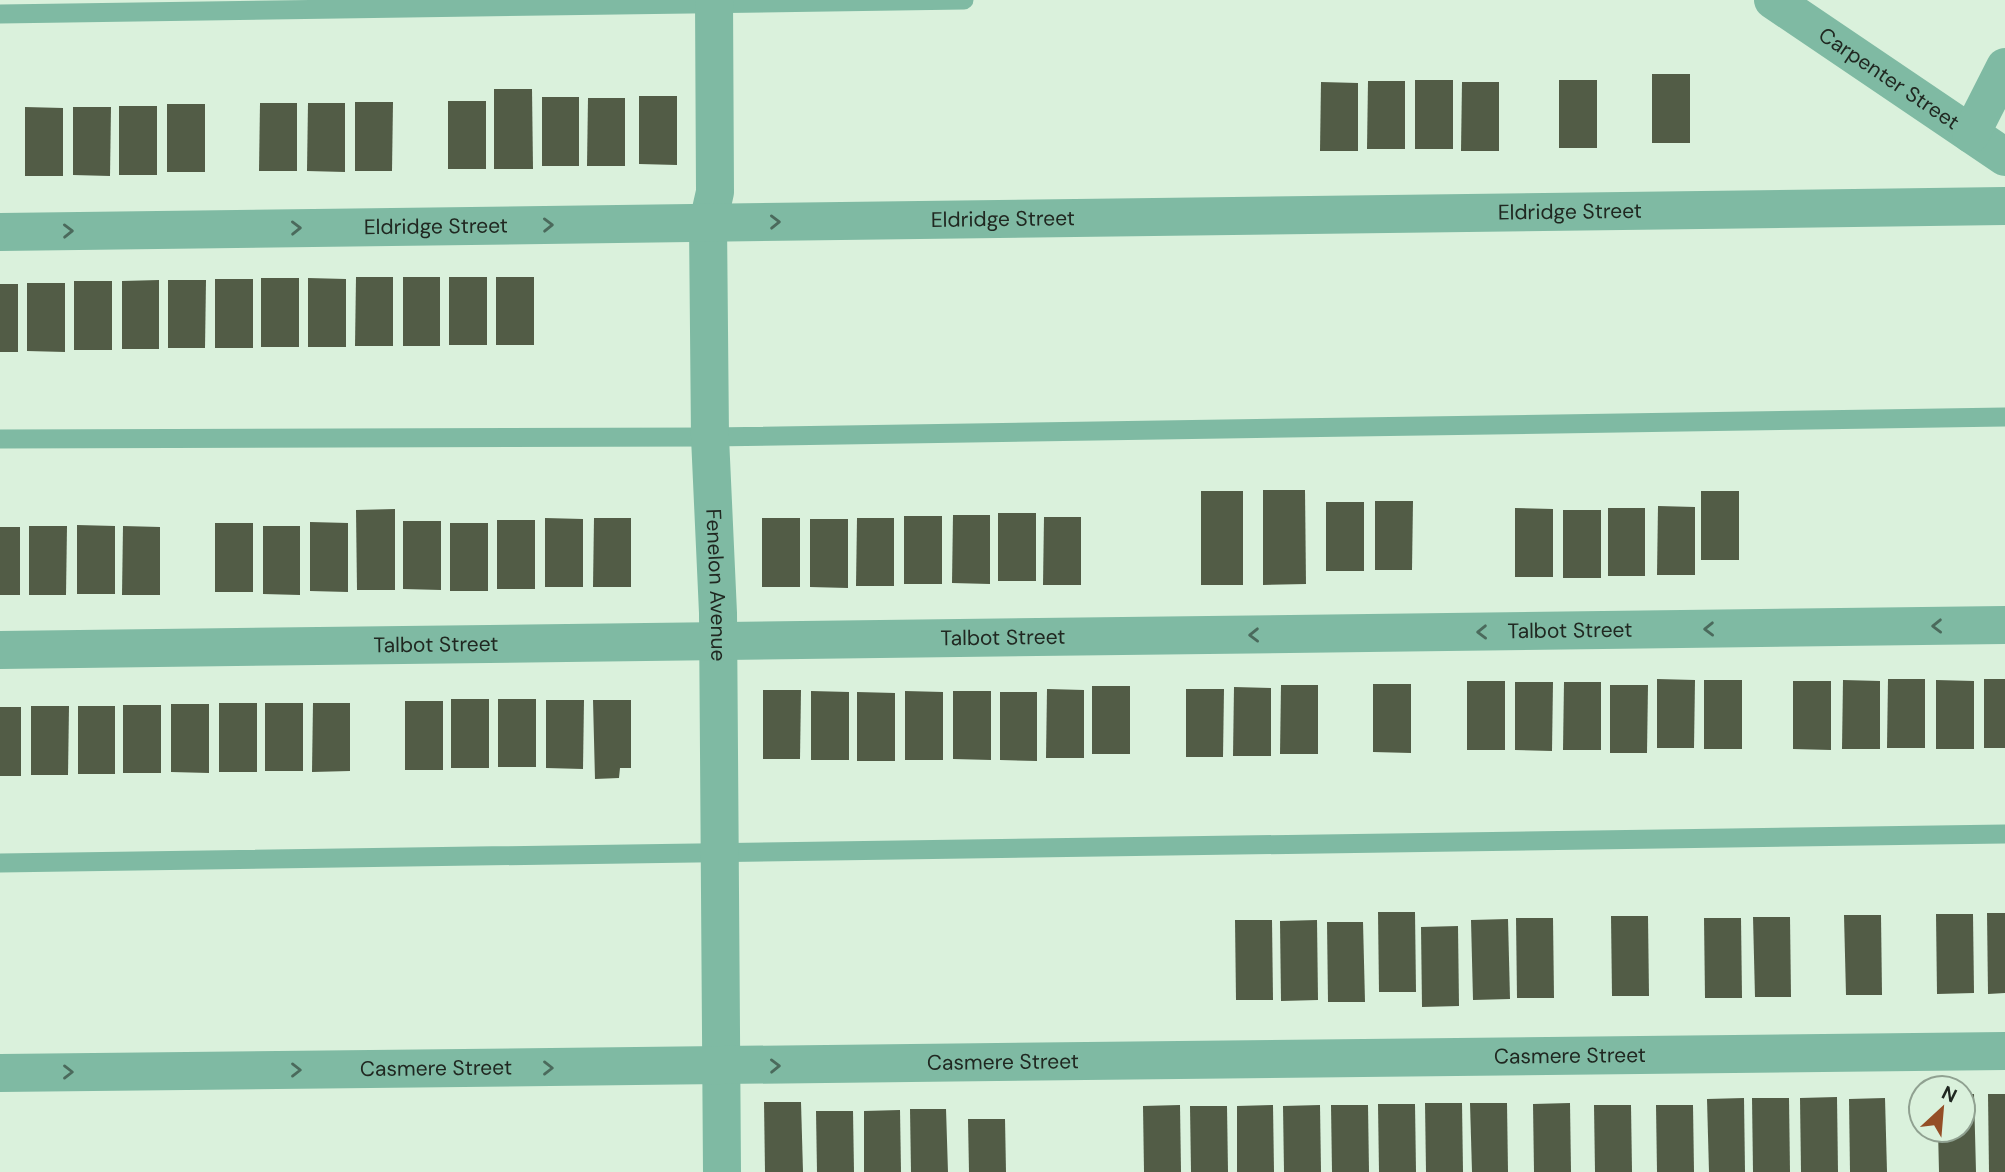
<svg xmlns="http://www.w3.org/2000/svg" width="2005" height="1172" font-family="'DM Sans',sans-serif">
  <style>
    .building { fill: #525c46 }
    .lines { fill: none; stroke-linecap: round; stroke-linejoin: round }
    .lane { stroke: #7fbaa3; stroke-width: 19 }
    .street { stroke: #7fbaa3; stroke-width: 38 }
    .oneway { stroke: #4b6a5c }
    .labels { text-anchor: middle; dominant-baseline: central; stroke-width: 7; stroke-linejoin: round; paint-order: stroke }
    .street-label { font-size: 21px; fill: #202821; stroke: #daf1dc }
  </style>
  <rect width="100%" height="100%" fill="#daf1dc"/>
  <g class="building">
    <rect x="1652" y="74" width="38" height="69"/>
    <rect x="1415" y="80" width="38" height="69"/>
    <rect x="1559" y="80" width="38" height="68"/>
    <polygon points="1368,81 1405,81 1405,149 1367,149"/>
    <polygon points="1321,82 1358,83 1358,151 1320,151"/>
    <polygon points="1462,82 1499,82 1499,151 1461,151"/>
    <polygon points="494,89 532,89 533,169 494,169"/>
    <polygon points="639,96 677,96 677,165 639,164"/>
    <rect x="542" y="97" width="37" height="69"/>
    <polygon points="588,98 625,98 625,166 587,166"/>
    <rect x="448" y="101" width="38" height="68"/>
    <polygon points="355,102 393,102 392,171 355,171"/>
    <polygon points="260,103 297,103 297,171 259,171"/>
    <polygon points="308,103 345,103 345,172 307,171"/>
    <rect x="167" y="104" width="38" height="68"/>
    <rect x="119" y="106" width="38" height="69"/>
    <polygon points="25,107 63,108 63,176 25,176"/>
    <polygon points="73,107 111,107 110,176 73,175"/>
    <polygon points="356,277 393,277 393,346 355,346"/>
    <rect x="403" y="277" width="37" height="69"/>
    <rect x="449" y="277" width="38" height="68"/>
    <rect x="496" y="277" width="38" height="68"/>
    <rect x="261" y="278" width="38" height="69"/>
    <polygon points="308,278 346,279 346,347 308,347"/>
    <rect x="215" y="279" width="38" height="69"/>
    <polygon points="159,280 159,349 122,349 122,281"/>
    <polygon points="168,280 206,280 205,348 168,348"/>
    <rect x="74" y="281" width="38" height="69"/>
    <polygon points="27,283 65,283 65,352 27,351"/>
    <rect x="0" y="284" width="18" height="68"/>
    <polygon points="1263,490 1305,490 1306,584 1263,585"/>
    <rect x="1201" y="491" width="42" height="94"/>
    <rect x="1701" y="491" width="38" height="69"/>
    <polygon points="1375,501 1413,501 1412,570 1375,570"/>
    <rect x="1326" y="502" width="38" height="69"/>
    <polygon points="1658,506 1695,507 1695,575 1657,575"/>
    <polygon points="1515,508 1553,509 1553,577 1515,577"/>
    <rect x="1608" y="508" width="37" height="68"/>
    <polygon points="395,509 395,590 357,590 356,510"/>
    <rect x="1563" y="510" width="38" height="68"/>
    <rect x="998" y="513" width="38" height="68"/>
    <polygon points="953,515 990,515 990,584 952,583"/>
    <rect x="904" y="516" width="38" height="68"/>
    <polygon points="1044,517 1081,517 1081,585 1043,585"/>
    <polygon points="545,518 583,519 583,587 545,587"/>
    <polygon points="594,518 631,518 631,587 593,587"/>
    <rect x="762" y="518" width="38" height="69"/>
    <polygon points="857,518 894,518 894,586 856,586"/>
    <polygon points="810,519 848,519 848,588 810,587"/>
    <rect x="497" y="520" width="38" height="69"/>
    <polygon points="403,521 441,521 441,590 403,589"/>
    <polygon points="310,522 348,523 348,592 310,591"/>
    <rect x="215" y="523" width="38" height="69"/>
    <rect x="450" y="523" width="38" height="68"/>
    <polygon points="77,525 115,526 115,594 77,594"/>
    <polygon points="29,526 67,526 66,595 29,595"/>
    <polygon points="123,526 160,527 160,595 122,595"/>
    <polygon points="263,526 300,526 300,595 263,594"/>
    <rect x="0" y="527" width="20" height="68"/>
    <polygon points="1657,679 1695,680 1694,748 1657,748"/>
    <polygon points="1888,679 1925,679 1925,748 1887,748"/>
    <rect x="1984" y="679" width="21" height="69"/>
    <rect x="1704" y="680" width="38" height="69"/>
    <polygon points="1843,680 1880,681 1880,749 1842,749"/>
    <polygon points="1936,680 1974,681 1974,749 1936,749"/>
    <rect x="1467" y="681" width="38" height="69"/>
    <polygon points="1793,681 1831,681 1831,750 1793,749"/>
    <polygon points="1515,682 1553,682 1552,751 1515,750"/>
    <polygon points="1564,682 1601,682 1601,750 1563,750"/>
    <polygon points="1373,684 1411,684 1411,753 1373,752"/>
    <polygon points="1281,685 1318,685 1318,754 1280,754"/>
    <polygon points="1610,685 1648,685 1647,753 1610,753"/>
    <rect x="1092" y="686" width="38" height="68"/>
    <polygon points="1234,687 1271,688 1271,756 1233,756"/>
    <polygon points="1047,689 1084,690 1084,758 1046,758"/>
    <polygon points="1186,689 1224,689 1223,757 1186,757"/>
    <polygon points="763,690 801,690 800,759 763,759"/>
    <polygon points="811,691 849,692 849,760 811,760"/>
    <polygon points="905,691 943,692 943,760 905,760"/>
    <polygon points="953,691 991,691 991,760 953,759"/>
    <polygon points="857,692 895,693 895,761 857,761"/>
    <polygon points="1000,692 1037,692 1037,761 1000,760"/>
    <rect x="451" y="699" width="38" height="69"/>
    <rect x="498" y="699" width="38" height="68"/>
    <polygon points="546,700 584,700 583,769 546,768"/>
    <polygon points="593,700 631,700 631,768 620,768 619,778 595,779"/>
    <rect x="405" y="701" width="38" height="69"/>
    <rect x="219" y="703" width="38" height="69"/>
    <rect x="265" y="703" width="38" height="68"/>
    <polygon points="313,703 350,703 350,771 312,772"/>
    <polygon points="171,704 209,704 209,773 171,772"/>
    <rect x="123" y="705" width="38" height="68"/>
    <polygon points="31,706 69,706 68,775 31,775"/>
    <rect x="78" y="706" width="37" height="68"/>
    <rect x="0" y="707" width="21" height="69"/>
    <polygon points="1378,912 1415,912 1416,992 1379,992"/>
    <polygon points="1987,913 2005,913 2005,993 1988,994"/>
    <polygon points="1936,914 1973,914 1974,993 1937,994"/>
    <polygon points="1844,915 1881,915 1882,995 1846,995"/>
    <polygon points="1611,916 1648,916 1649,996 1612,996"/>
    <polygon points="1753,917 1790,917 1791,997 1755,997"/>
    <polygon points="1516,918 1553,918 1554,998 1517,998"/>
    <polygon points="1704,918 1741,918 1742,998 1705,998"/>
    <polygon points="1508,919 1510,999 1473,1000 1471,920"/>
    <polygon points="1235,920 1272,920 1273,1000 1236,1000"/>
    <polygon points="1317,920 1318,1000 1281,1001 1280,921"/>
    <polygon points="1327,922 1363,922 1365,1002 1328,1002"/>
    <polygon points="1458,926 1459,1006 1422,1007 1421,927"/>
    <polygon points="1963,1094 1974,1094 1976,1172 1939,1172 1938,1130 1963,1130"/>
    <polygon points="1988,1094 2005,1094 2005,1172 1989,1172"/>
    <polygon points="1837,1097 1838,1172 1801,1172 1800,1098"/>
    <polygon points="1744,1098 1745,1172 1709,1172 1707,1099"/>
    <polygon points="1752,1098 1789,1098 1790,1172 1753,1172"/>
    <polygon points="1885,1098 1887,1172 1850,1172 1849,1099"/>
    <polygon points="764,1102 801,1102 803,1172 765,1172"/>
    <polygon points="1425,1103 1462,1103 1463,1172 1426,1172"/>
    <polygon points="1470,1103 1507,1103 1508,1172 1472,1172"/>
    <polygon points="1570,1103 1571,1172 1534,1172 1533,1104"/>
    <polygon points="1378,1104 1415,1104 1416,1172 1379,1172"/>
    <polygon points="1180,1105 1181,1172 1144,1172 1143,1106"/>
    <polygon points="1273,1105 1274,1172 1237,1172 1237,1106"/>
    <polygon points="1320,1105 1321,1172 1284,1172 1283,1106"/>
    <polygon points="1331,1105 1368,1105 1369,1172 1332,1172"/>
    <polygon points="1594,1105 1631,1105 1632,1172 1595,1172"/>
    <polygon points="1656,1105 1693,1105 1694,1172 1657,1172"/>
    <polygon points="1190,1106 1227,1106 1228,1172 1191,1172"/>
    <polygon points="910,1109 946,1109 948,1172 911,1172"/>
    <polygon points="900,1110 901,1172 864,1172 864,1111"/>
    <polygon points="816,1111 853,1111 854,1172 817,1172"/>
    <polygon points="968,1119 1005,1119 1006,1172 969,1172"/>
  </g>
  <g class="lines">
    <g class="lane">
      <polyline points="0,14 964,0"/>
      <polyline points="0,439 710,437 2005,417"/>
      <polyline points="0,863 2005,834"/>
    </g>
    <g class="street">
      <path id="s1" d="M714 0 715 192 708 223 710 437 718 613 722 1172"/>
      <path id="s2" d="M1773 0 2005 157"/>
      <polyline points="1971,134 2005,67"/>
      <path id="s3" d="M0 232 2005 206"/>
      <path id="s4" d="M0 650 2005 625"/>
      <path id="s5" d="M0 1073 2005 1051"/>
    </g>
  </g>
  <defs><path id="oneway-chevron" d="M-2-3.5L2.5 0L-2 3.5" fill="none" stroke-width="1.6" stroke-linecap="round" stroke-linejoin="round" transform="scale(1.75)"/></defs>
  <g class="oneway">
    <use href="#oneway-chevron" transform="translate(775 222) rotate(-1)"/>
    <use href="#oneway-chevron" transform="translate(548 225) rotate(-1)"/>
    <use href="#oneway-chevron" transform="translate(296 228) rotate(-1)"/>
    <use href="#oneway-chevron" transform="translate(68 231) rotate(-1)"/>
    <use href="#oneway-chevron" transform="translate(1937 626) rotate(179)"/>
    <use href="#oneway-chevron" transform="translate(1709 629) rotate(179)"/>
    <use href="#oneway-chevron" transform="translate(1482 632) rotate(179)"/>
    <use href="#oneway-chevron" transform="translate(1254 635) rotate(179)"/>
    <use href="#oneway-chevron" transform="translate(775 1066) rotate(-1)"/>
    <use href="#oneway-chevron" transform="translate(548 1068)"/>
    <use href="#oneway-chevron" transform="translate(296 1070)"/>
    <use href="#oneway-chevron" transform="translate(68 1072)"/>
  </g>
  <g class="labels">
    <g class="street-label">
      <text stroke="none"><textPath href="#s2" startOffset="140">Carpenter Street</textPath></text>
      <text stroke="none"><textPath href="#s3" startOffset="1570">Eldridge Street</textPath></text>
      <text stroke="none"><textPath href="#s3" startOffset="1003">Eldridge Street</textPath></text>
      <text stroke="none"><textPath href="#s3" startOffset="436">Eldridge Street</textPath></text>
      <text stroke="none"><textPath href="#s1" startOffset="586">Fenelon Avenue</textPath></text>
      <text stroke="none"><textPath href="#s4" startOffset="1570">Talbot Street</textPath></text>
      <text stroke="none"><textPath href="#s4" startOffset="1003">Talbot Street</textPath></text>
      <text stroke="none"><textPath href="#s4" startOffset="436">Talbot Street</textPath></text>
      <text stroke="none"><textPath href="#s5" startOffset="1570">Casmere Street</textPath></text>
      <text stroke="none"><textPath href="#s5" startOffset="1003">Casmere Street</textPath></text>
      <text stroke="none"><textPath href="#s5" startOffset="436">Casmere Street</textPath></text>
    </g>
  </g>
  <g transform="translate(1942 1109) rotate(26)"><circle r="33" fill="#daf1dc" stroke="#90a191" stroke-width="2"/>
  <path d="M0-5L12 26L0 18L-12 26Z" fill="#944e26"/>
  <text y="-10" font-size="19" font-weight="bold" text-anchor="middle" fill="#202821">N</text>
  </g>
</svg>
